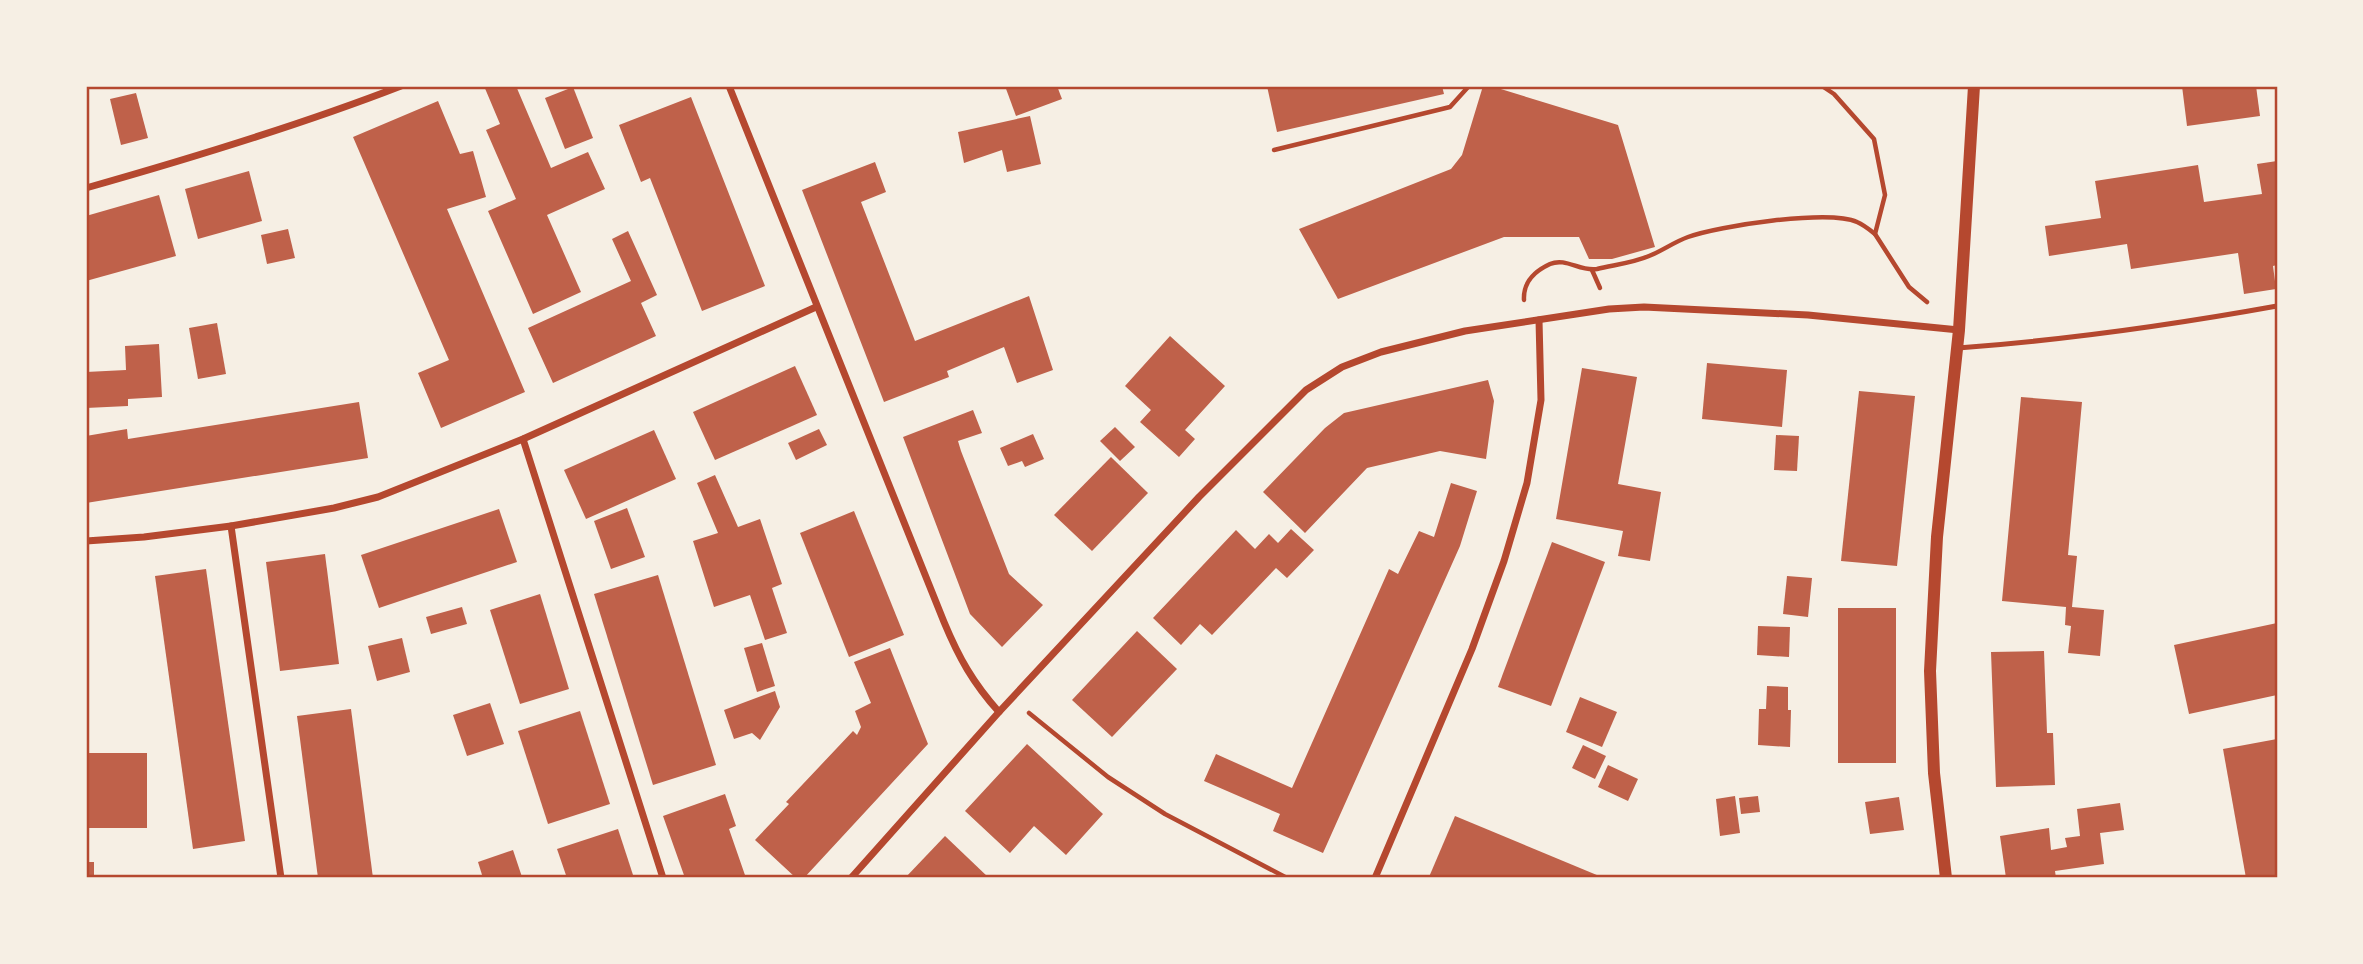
<svg xmlns="http://www.w3.org/2000/svg" width="2363" height="964" font-family="Lora,serif">
  <style>
    .building { fill: #bf614a }
    .lines { fill: none; stroke-linecap: round; stroke-linejoin: round }
    .path { stroke: #b5482f; stroke-width: 4.5 }
    .service { stroke: #b5482f; stroke-width: 5 }
    .minor { stroke: #b5482f; stroke-width: 7 }
    .tertiary { stroke: #b5482f; stroke-width: 12 }
    .neatline { fill: none; stroke: #b5482f; stroke-width: 2.5 }
  </style>
  <rect width="100%" height="100%" fill="#f6efe4"/>
  <g class="building">
    <polygon points="484,86 516,86 551,168 588,152 605,189 547,215 581,292 533,314 488,211 516,199 486,130 500,124"/>
    <polygon points="1005,86 1057,86 1062,99 1016,116"/>
    <polygon points="1267,86 1442,86 1444,94 1277,132"/>
    <polygon points="1483,86 1491,86 1618,125 1655,247 1612,259 1589,259 1579,237 1504,237 1338,299 1299,229 1451,169 1462,155"/>
    <polygon points="2182,86 2256,86 2260,116 2187,126"/>
    <polygon points="573,87 593,138 565,149 545,98"/>
    <polygon points="136,93 148,138 121,145 110,99"/>
    <polygon points="691,97 765,286 702,311 650,178 641,182 619,125"/>
    <polygon points="438,101 460,154 473,151 486,197 447,209 525,392 441,428 418,373 449,360 353,137"/>
    <polygon points="1030,116 1041,164 1007,172 1002,150 964,163 958,132"/>
    <polygon points="2277,161 2277,265 2273,266 2276,289 2244,294 2238,253 2131,269 2127,244 2049,256 2045,226 2101,218 2095,181 2198,165 2204,202 2262,194 2257,164"/>
    <polygon points="875,162 886,192 861,202 915,341 1029,296 1053,370 1017,383 1004,347 947,371 949,377 884,402 802,190"/>
    <polygon points="249,171 262,221 198,239 185,189"/>
    <polygon points="159,195 176,256 86,281 86,216"/>
    <polygon points="288,229 295,258 267,264 261,235"/>
    <polygon points="628,231 657,295 641,303 656,336 553,383 528,328 631,281 612,239"/>
    <polygon points="217,323 226,374 198,379 189,328"/>
    <polygon points="1170,336 1225,386 1185,430 1195,439 1179,457 1140,422 1151,410 1125,386"/>
    <polygon points="159,344 162,397 128,399 128,406 86,408 86,372 126,370 125,346"/>
    <polygon points="1707,363 1787,370 1782,427 1702,419"/>
    <polygon points="795,366 817,415 715,460 693,412"/>
    <polygon points="1582,368 1637,377 1618,484 1661,492 1650,561 1618,556 1623,531 1556,519"/>
    <polygon points="1488,380 1494,401 1486,459 1440,451 1367,468 1305,533 1263,492 1325,428 1344,413"/>
    <polygon points="1859,391 1915,396 1897,566 1841,561"/>
    <polygon points="2021,397 2082,402 2068,555 2077,556 2072,607 2104,610 2100,656 2068,653 2071,626 2065,625 2066,607 2002,601"/>
    <polygon points="359,402 368,458 86,503 86,436 127,429 128,439"/>
    <polygon points="973,410 982,433 958,441 961,451 1009,574 1043,605 1002,647 970,614 903,437"/>
    <polygon points="1115,427 1135,447 1120,461 1100,441"/>
    <polygon points="819,429 827,445 796,460 788,443"/>
    <polygon points="654,430 676,479 586,519 564,470"/>
    <polygon points="1033,434 1044,459 1025,467 1022,461 1008,466 1000,448"/>
    <polygon points="1776,435 1799,436 1797,471 1774,470"/>
    <polygon points="1111,457 1148,493 1092,551 1054,515"/>
    <polygon points="715,475 738,527 760,519 782,584 772,588 787,633 765,640 750,595 714,607 693,541 718,533 697,483"/>
    <polygon points="1451,483 1477,491 1460,546 1323,853 1273,831 1280,814 1204,781 1216,754 1292,788 1389,569 1398,574 1419,531 1434,537"/>
    <polygon points="627,508 645,557 611,569 594,521"/>
    <polygon points="499,509 517,562 379,608 361,555"/>
    <polygon points="854,511 904,635 849,657 800,533"/>
    <polygon points="1291,529 1314,550 1287,578 1276,568 1212,635 1200,624 1181,645 1153,618 1236,530 1255,549 1269,534 1278,543"/>
    <polygon points="1552,542 1605,562 1551,706 1498,687"/>
    <polygon points="325,554 339,664 280,671 266,562"/>
    <polygon points="206,569 245,841 193,849 155,576"/>
    <polygon points="658,575 716,765 653,785 594,594"/>
    <polygon points="1787,576 1812,578 1808,617 1783,614"/>
    <polygon points="540,594 569,689 520,704 490,610"/>
    <polygon points="462,607 467,624 431,634 426,617"/>
    <rect x="1838" y="608" width="58" height="155"/>
    <polygon points="2277,623 2277,695 2189,714 2174,645"/>
    <polygon points="1758,626 1790,627 1789,657 1757,655"/>
    <polygon points="1137,631 1177,669 1112,737 1072,700"/>
    <polygon points="402,638 410,672 377,681 368,646"/>
    <polygon points="762,643 775,686 757,692 744,648"/>
    <polygon points="890,648 928,744 804,878 796,878 755,840 789,804 786,802 853,731 857,735 861,727 855,711 871,703 854,662"/>
    <polygon points="2044,651 2047,733 2053,733 2055,785 1996,787 1991,652"/>
    <polygon points="1767,686 1788,687 1788,710 1791,710 1790,747 1758,745 1759,709 1766,709"/>
    <polygon points="775,691 780,707 760,740 752,733 734,739 724,710"/>
    <polygon points="1580,697 1617,712 1602,747 1566,732"/>
    <polygon points="490,703 504,744 467,756 453,715"/>
    <polygon points="351,709 373,878 318,878 297,716"/>
    <polygon points="580,711 610,804 548,824 518,731"/>
    <polygon points="2277,739 2277,878 2246,878 2223,749"/>
    <polygon points="1027,744 1103,814 1066,855 1034,826 1010,853 965,811"/>
    <polygon points="1583,745 1606,756 1595,779 1572,768"/>
    <rect x="86" y="753" width="61" height="75"/>
    <polygon points="1608,765 1638,779 1628,801 1598,787"/>
    <polygon points="725,794 736,826 729,829 746,878 685,878 663,816"/>
    <polygon points="1735,796 1740,833 1720,836 1716,799"/>
    <polygon points="1758,796 1760,812 1741,814 1739,798"/>
    <polygon points="1899,797 1904,830 1870,834 1865,802"/>
    <polygon points="2120,803 2124,830 2100,833 2104,864 2055,871 2056,878 2006,878 2000,836 2049,828 2051,850 2067,847 2065,838 2080,836 2077,809"/>
    <polygon points="1455,816 1508,838 1604,878 1432,878 1429,877"/>
    <polygon points="618,829 634,878 567,878 557,849"/>
    <polygon points="945,836 989,878 905,878"/>
    <polygon points="513,850 522,877 483,878 478,862"/>
    <rect x="86" y="862" width="8" height="16"/>
  </g>
  <g class="lines">
    <g class="path">
      <polyline points="1822,86 1834,94 1874,139 1885,195 1875,234 1909,287 1927,302"/>
      <polyline points="1274,150 1450,107 1469,86"/>
      <polyline points="1592,270 1600,288"/>
      <path d="M1524 300C1523 281 1535 271 1550 264 1566 257 1580 272 1597 269 1613 265 1633 263 1649 256 1662 251 1674 242 1688 237 1718 226 1829 209 1857 222 1864 225 1870 230 1875 234"/>
      <polyline points="1029,713 1108,777 1165,814 1287,878"/>
    </g>
    <path class="service" d="M1958 348C2065 340 2172 325 2277 306"/>
    <g class="minor">
      <path d="M729 86 944 622C959 658 973 683 999 712"/>
      <path d="M86 188C192 158 298 126 401 86"/>
      <polyline points="523,439 663,878"/>
      <polyline points="231,526 281,878"/>
      <polyline points="86,541 144,537 231,526 334,508 378,497 523,439 816,307"/>
      <polyline points="851,878 999,712 1199,497 1306,390 1342,367 1381,352 1465,331 1609,309 1644,307 1808,315 1959,330"/>
      <polyline points="1375,878 1472,649 1504,561 1527,483 1541,400 1539,320"/>
    </g>
    <polyline class="tertiary" points="1946,878 1934,773 1930,671 1937,537 1959,330 1974,86"/>
  </g>
  <rect width="2363" height="964" fill="none" stroke="#f6efe4" stroke-width="175"/>
  <rect x="88" y="88" width="2188" height="788" class="neatline"/>
</svg>
